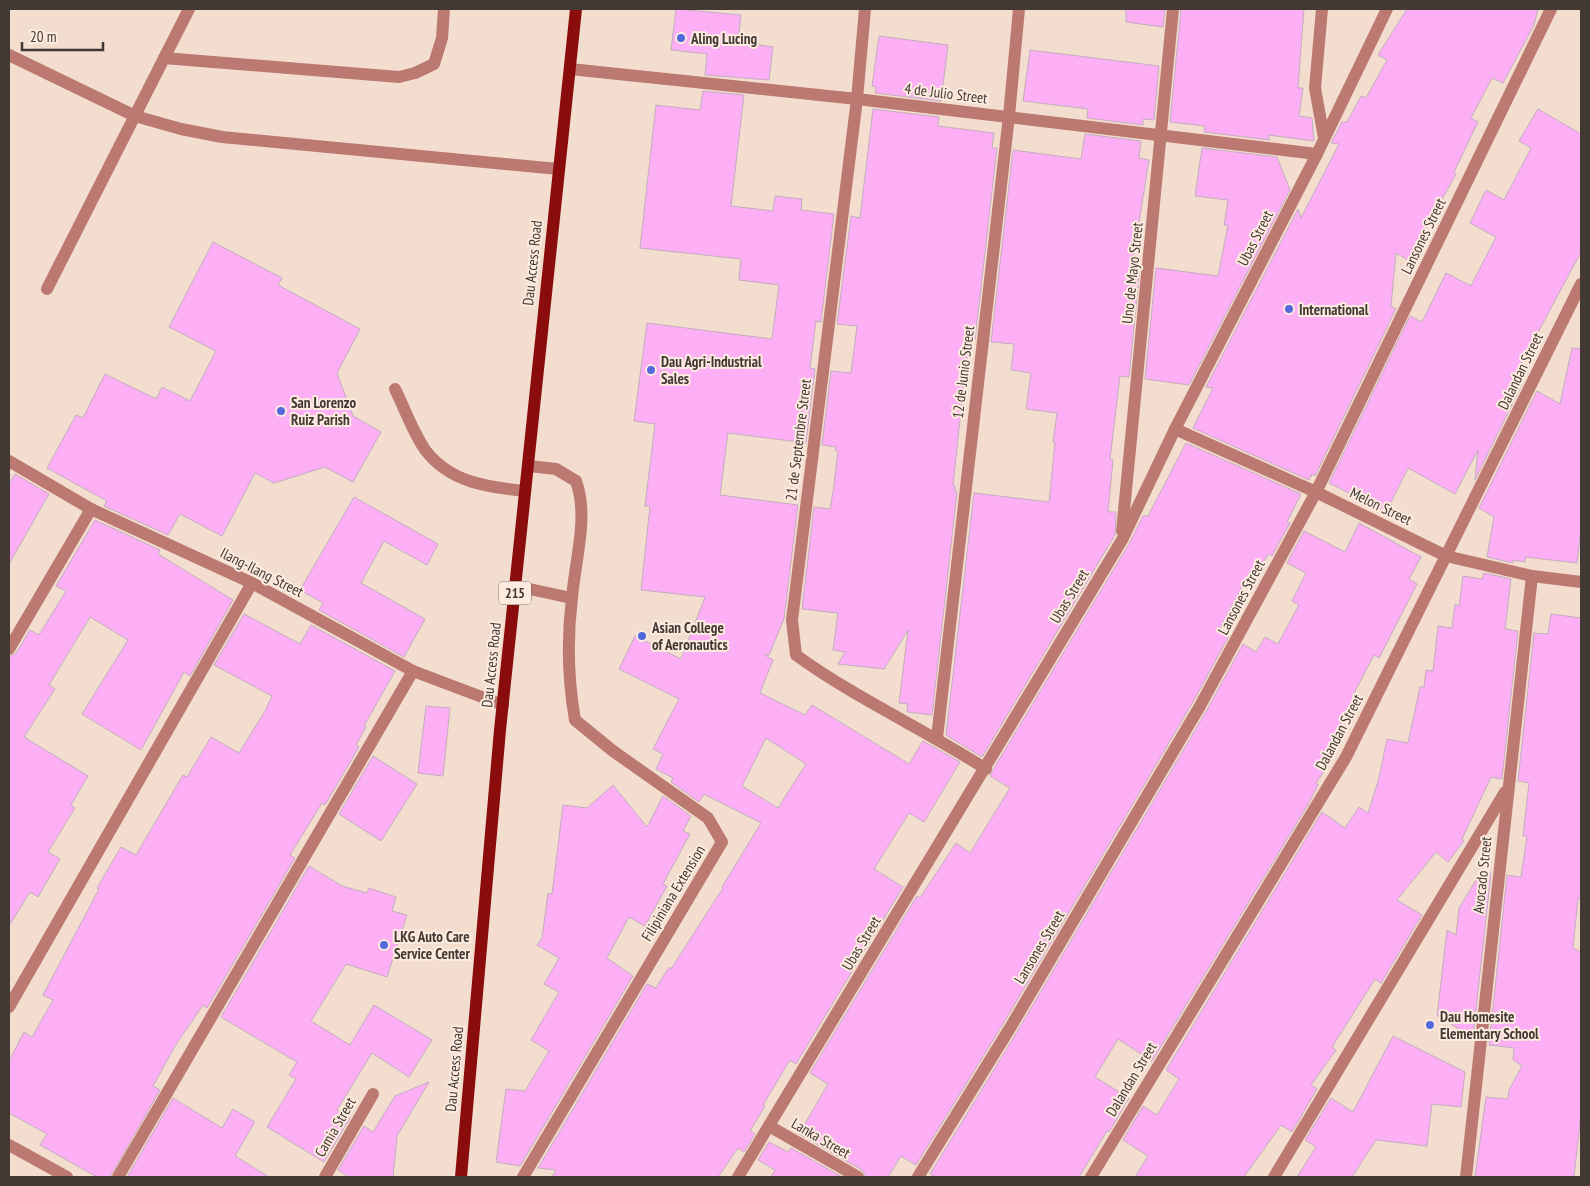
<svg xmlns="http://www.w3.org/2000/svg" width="1590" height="1186" font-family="'PT Sans Narrow',sans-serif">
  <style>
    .building { fill: #fdaff5; stroke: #c1aebe; fill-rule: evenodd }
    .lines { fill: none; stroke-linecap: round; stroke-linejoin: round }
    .minor { stroke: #bb7971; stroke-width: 12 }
    .major { stroke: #8b0c0d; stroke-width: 12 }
    .poi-dot { fill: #5468de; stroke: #fdebdf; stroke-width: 2 }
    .labels { text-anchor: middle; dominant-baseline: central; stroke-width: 4; stroke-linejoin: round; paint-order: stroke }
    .shield { fill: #fdebdf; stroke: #7a6e67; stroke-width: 1 }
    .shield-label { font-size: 14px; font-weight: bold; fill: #423934 }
    .poi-label { font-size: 15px; font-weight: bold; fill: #423934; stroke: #fdebdf; text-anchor: start }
    .street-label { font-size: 15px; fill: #423934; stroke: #fdebdf }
  </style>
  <rect width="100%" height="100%" fill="#f3ddce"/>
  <g class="building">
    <polygon points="676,9 741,15 738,42 773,47 769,80 705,75 707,54 671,50"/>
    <polygon points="1126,9 1165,9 1163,27 1126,22"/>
    <polygon points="1181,9 1304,9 1298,88 1303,88 1299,116 1312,118 1314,141 1268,135 1270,140 1204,132 1205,126 1170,122"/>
    <polygon points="1407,9 1538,9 1534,25 1503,83 1492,78 1471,118 1478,122 1454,172 1456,174 1408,260 1396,253 1391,306 1396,309 1315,476 1312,474 1309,480 1193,428 1213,388 1206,387 1298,209 1301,218 1339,144 1331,143 1342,122 1347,122 1361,96 1366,98 1387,60 1378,55"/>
    <polygon points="879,36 948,45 941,101 875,93 876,87 872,86"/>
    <polygon points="1030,50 1159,66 1154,120 1143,119 1143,125 1087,118 1088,109 1023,101"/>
    <path d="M703 91 744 95 731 206 773 211 775 196 802 199 801 210 834 214 821 322 816 321 810 368 815 369 806 443 728 433 720 495 798 505 784 619 769 655H765L773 660 760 693 805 715 812 705 909 764 923 741 960 762 924 822 909 813 874 869 903 887 796 1064 790 1060 763 1105 765 1106 750 1131 755 1134 744 1152 738 1148 718 1177H552L556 1170 538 1168 647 984 656 988 669 967 671 969 723 888 722 887 761 823 704 794 699 802 671 782 673 778 656 769 663 754 653 749 679 699 619 669 635 636 681 659 705 597 641 590 650 506H645L655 424 634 421 647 323 772 339 779 285 739 280 741 259 640 248 656 105 700 110ZM766 738 806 764 778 808 742 786Z"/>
    <polygon points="873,109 939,117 938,126 994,133 992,148 997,148 975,340 970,339 964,383 953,485 955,486 955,491 957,492 932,715 907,712 908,704 899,703 908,630 884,669 838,664 845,652 833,650 838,613 802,609 814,507 830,509 833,492 838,451 835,450 836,447 822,445 831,371 851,373 857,326 837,324 851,216 860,218"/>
    <polygon points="1538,109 1581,134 1581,252 1513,379 1522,384 1475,480 1478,450 1455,494 1408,468 1386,512 1329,483 1410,316 1422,322 1446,273 1471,286 1496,237 1470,223 1486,190 1504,200 1531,148 1519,141"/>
    <polygon points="1085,134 1141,141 1139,158 1149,160 1132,266 1140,266 1129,377 1120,376 1110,459 1113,460 1108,512 1116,512 1115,535 982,757 946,735 974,493 1049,502 1055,442 1053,442 1057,413 1026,409 1031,373 1011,370 1014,344 991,342 1013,150 1081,159"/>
    <polygon points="1202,148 1277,157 1290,190 1189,385 1145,379 1156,268 1218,276 1228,225 1224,225 1228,200 1195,196"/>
    <polygon points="213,242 282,278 278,285 360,329 337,373 353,416 381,432 353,482 325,467 274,483 255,473 222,536 180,514 168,535 104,506 107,501 47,468 76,415 83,418 105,374 156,399 162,387 190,401 216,351 169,327"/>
    <polygon points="1572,348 1581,349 1581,530 1577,563 1526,557 1525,562 1513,560 1513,563 1487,557 1494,517 1479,508 1537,391 1560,404"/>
    <polygon points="1186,443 1301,494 1287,522 1290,523 1272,556 1268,554 1257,575 1250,572 1219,630 1229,636 1193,702 1003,1024 916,1165 901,1156 888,1177 866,1177 862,1170 799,1134 828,1084 810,1073 917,896 920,898 956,843 970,853 1010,788 990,776 994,768 1129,544 1143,516 1148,516"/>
    <polygon points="15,474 49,494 9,564 9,484"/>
    <polygon points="354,497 438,544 427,565 384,541 361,583 425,619 404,657 319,610 323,603 300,590"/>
    <polygon points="95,520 160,550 158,554 233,600 190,676 184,672 141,750 82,714 128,640 90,617 49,685 55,689 24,737 88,776 71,805 75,808 48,852 60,859 38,897 30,892 9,926 9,657 16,653 30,630 39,635 66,591 56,586"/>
    <polygon points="1359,523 1421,557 1409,579 1417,584 1379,658 1374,655 1352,697 1357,700 1347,718 1345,717 1321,759 1329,764 1316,783 1318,785 1309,803 1152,1061 1118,1039 1095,1077 1129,1098 1109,1132 1107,1131 1079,1177 936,1177 930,1174 1017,1032 1207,710 1243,644 1256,652 1265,637 1278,644 1299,605 1292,601 1306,573 1287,563 1304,531 1345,552"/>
    <polygon points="1484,573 1511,579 1505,629 1518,631 1502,779 1491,777 1462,839 1464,841 1448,862 1436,852 1397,900 1422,915 1381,983 1375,979 1332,1047 1336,1050 1311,1085 1317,1089 1292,1132 1281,1125 1244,1177 1135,1177 1148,1156 1123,1140 1143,1106 1157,1115 1179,1079 1166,1070 1322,812 1345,828 1359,807 1368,813 1379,778 1387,739 1408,743 1420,687 1424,687 1426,670 1433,671 1438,626 1452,628 1455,604 1459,606 1463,576 1482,579"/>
    <polygon points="244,614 300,644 311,625 395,671 364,726 366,727 356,745 359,747 325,805 322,803 290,855 295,858 207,1008 203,1005 175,1046 153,1086 160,1090 110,1177 97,1177 40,1145 47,1134 9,1113 9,1061 24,1032 32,1037 53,1000 43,995 99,889 97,888 121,847 136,855 183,775 187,777 211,737 239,753 265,711 272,696 214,665"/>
    <polygon points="1551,614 1581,618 1581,899 1578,898 1573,948 1581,952 1581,1114 1574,1177 1475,1177 1486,1097 1508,1099 1509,1090 1522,1066 1513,1060 1514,1048 1489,1045 1507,875 1521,877 1527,836 1523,836 1529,783 1518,781 1534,633 1548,634"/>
    <polygon points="426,706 450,708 443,776 418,773"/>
    <polygon points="373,756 417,784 381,841 339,814"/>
    <polygon points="613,785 647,827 663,796 691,816 683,831 690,834 663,884 667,886 645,926 629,917 607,958 633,976 520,1166 496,1162 506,1089 525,1091 549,1051 531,1040 559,992 544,984 559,958 537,945 542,938 548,893 552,894 563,805 587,808"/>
    <polygon points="309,866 342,886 367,893 369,888 396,897 392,911 407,915 387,977 346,964 311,1021 350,1045 374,1005 432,1040 409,1077 372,1053 337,1110 350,1118 324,1162 267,1127 296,1079 289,1075 297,1062 221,1017"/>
    <polygon points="1481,872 1491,873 1473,1037 1437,1016 1447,930 1456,935 1459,908"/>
    <polygon points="1393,1036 1465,1072 1461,1107 1432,1104 1427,1146 1376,1140 1352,1177 1297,1177 1316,1147 1305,1140 1331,1098 1353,1112"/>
    <polygon points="429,1082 397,1136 393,1177 349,1177 338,1170 364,1126 373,1132 395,1096"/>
    <polygon points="173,1098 222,1128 233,1109 255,1122 235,1156 269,1177 127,1177"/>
    <polygon points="769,1142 788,1152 791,1148 842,1177 771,1177 775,1170 758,1160"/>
  </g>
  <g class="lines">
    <g class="minor">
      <path d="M865 9 857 99 792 620 796 655C855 698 924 729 986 769"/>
      <polyline points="1322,9 1315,88 1324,138"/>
      <polyline points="9,55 135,116 181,129 222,137 558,169"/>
      <polyline points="164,58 399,77 415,73 434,64 442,38 444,9"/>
      <polyline points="570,69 857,99 1317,154"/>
      <polyline points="47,289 189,9"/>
      <path d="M395 389C404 407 414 435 426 451 451 483 488 487 525 491"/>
      <polyline points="1175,429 1316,492 1446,556 1532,576 1581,582"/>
      <polyline points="9,461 91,509 252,583 413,671 503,705"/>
      <polyline points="1122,531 1173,9"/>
      <polyline points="516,586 571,598"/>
      <polyline points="9,649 91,509"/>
      <polyline points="937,738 1009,116 1019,9"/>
      <polyline points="9,1007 252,583"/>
      <polyline points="769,1126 858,1177"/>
      <polyline points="9,1145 67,1177"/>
      <polyline points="118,1177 413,671"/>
      <polyline points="325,1177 373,1094"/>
      <path d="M523 1177 722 842 708 818 613 751 575 720C568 680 567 638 572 598 575 560 589 517 576 481L556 469 529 466"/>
      <polyline points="738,1177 1122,540 1175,429 1317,154 1387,9"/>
      <polyline points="918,1177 1010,1028 1200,706 1316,492 1551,9"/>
      <polyline points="1091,1177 1346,757 1581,284"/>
      <polyline points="1274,1177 1505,792"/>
      <polyline points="1466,1177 1532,576"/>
    </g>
    <polyline class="major" points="461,1177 500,730 576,9"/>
  </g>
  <g class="poi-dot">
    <circle cx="681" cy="38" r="5"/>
    <circle cx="1289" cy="309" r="5"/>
    <circle cx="651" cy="370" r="5"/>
    <circle cx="281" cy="411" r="5"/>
    <circle cx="642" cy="636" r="5"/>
    <circle cx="384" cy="945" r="5"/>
    <circle cx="1430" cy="1025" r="5"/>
  </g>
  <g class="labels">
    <rect class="shield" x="499" y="581.5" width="32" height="23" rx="4"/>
    <g class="shield-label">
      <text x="515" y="593">215</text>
    </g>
    <g class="poi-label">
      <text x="691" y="38">Aling Lucing</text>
      <text x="1299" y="309">International</text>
      <text x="661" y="361">Dau Agri-Industrial<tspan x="661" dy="17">Sales</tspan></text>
      <text x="291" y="402">San Lorenzo<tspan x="291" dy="17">Ruiz Parish</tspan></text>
      <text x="652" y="627">Asian College<tspan x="652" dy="17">of Aeronautics</tspan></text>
      <text x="394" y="936">LKG Auto Care<tspan x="394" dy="17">Service Center</tspan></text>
      <text x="1440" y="1016">Dau Homesite<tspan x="1440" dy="17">Elementary School</tspan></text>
    </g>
    <g class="street-label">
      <text transform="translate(946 93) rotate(7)">4 de Julio Street</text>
      <text transform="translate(1423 236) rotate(-64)">Lansones Street</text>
      <text transform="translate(1255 238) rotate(-63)">Ubas Street</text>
      <text transform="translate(532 263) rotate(-84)">Dau Access Road</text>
      <text transform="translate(1132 273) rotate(-84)">Uno de Mayo Street</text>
      <text transform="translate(1520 371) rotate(-64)">Dalandan Street</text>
      <text transform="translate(963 372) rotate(-83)">12 de Junio Street</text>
      <text transform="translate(798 440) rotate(-83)">21 de Septembre Street</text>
      <text transform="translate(1381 506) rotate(26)">Melon Street</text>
      <text transform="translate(262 572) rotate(27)">Ilang-Ilang Street</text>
      <text transform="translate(1069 596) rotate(-59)">Ubas Street</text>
      <text transform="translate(1241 597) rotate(-62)">Lansones Street</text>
      <text transform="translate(491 665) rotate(-84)">Dau Access Road</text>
      <text transform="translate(1339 732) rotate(-62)">Dalandan Street</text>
      <text transform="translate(1482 875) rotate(-84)">Avocado Street</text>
      <text transform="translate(673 893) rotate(-59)">Filipiniana Extension</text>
      <text transform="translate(861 943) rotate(-59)">Ubas Street</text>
      <text transform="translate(1039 947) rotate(-59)">Lansones Street</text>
      <text transform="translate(454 1069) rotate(-85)">Dau Access Road</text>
      <text transform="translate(1131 1079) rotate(-59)">Dalandan Street</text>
      <text transform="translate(335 1127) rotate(-60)">Camia Street</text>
      <text transform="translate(821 1138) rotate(30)">Lanka Street</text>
    </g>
  </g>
  <rect width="1590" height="1186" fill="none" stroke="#423934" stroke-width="20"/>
  <path d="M22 42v8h81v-8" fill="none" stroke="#423934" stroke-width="2.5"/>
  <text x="30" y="42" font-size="15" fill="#423934" stroke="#fdebdf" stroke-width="4" paint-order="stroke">20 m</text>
</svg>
